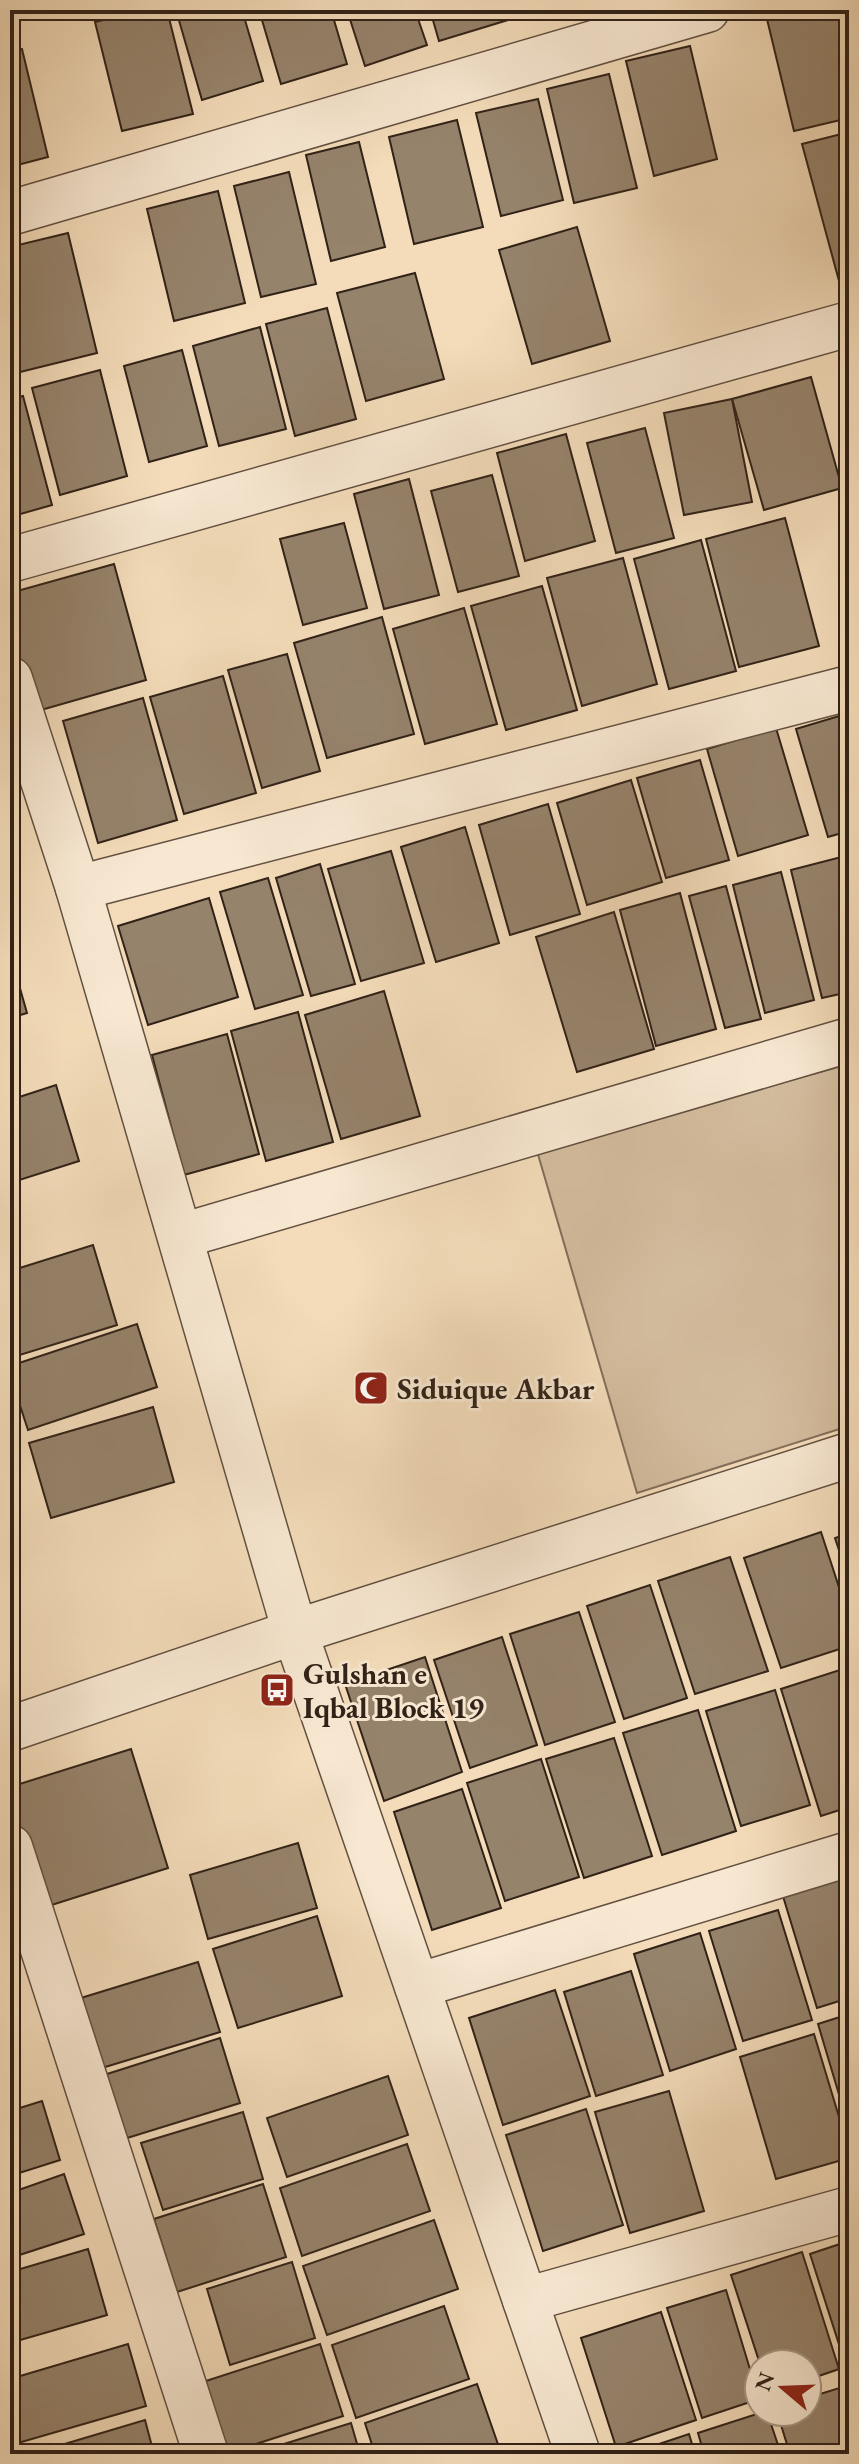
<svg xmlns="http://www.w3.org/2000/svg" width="859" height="2464" font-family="'EB Garamond',serif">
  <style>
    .green { fill: #d3bc9e; stroke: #826f5b; stroke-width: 2 }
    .building { fill: #96836c; stroke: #312218; stroke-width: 2 }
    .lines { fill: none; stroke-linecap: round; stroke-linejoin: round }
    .minor-casing { stroke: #625040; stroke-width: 47 }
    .minor { stroke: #f8e8d2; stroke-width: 44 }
    .labels { text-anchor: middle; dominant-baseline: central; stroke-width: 6; stroke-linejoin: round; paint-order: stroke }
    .poi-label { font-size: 30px; font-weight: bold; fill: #312218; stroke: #f8e8d2; text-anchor: start }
  </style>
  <rect width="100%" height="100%" fill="#f4dcba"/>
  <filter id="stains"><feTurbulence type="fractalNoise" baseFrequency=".0025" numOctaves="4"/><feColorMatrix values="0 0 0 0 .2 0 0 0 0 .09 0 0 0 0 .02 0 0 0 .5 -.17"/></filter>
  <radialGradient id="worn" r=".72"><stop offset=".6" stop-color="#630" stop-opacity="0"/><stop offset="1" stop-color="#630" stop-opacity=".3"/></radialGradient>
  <polygon class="green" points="849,1064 849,1426 637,1493 537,1151"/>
  <g class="building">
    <polygon points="145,10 167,10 193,114 122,131 95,22"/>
    <polygon points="176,10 242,10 263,81 202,100"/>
    <polygon points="259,10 331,10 347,64 281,84"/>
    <polygon points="347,10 415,10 427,45 365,66"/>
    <polygon points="430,10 505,10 508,20 439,41"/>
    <polygon points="786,10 844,10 849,30 849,118 794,131 766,15"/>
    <polygon points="690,46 717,159 654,176 626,61"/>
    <polygon points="22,49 48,157 10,167 10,52"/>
    <polygon points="609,74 637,188 574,203 547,89"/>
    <polygon points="538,99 563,200 501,216 476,113"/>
    <polygon points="457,120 483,227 414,244 389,137"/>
    <polygon points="849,132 849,278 839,281 802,144"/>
    <polygon points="359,142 385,247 331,261 306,155"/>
    <polygon points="289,172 316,284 261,297 234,186"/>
    <polygon points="218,191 245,303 174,321 147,209"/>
    <polygon points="577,227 610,341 532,364 499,250"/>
    <polygon points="68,233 97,353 16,373 10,348 10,247"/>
    <polygon points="415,273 444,379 366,401 337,293"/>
    <polygon points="327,308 356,419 295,436 266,324"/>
    <polygon points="260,327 286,429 219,446 193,346"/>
    <polygon points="182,350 207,446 149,462 124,366"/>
    <polygon points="100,370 127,476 60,495 32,388"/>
    <polygon points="811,377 842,488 764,510 732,399"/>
    <polygon points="23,396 52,505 10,517 10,399"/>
    <polygon points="732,399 752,502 684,515 664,413"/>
    <polygon points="645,428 674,538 616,553 587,443"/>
    <polygon points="566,434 595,541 525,561 497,453"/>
    <polygon points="492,475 519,576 458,592 431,491"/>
    <polygon points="409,479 439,595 384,609 354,494"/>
    <polygon points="785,518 819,646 739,667 706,539"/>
    <polygon points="344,523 367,608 303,625 280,539"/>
    <polygon points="701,540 736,671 669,689 634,559"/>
    <polygon points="623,558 657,684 582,706 547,578"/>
    <polygon points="114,564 146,680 34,712 10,624 10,593"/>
    <polygon points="542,586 577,710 506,730 471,606"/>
    <polygon points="464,608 497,724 425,744 393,629"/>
    <polygon points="382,617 414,734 327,758 294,643"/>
    <polygon points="287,654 320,771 262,788 228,670"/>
    <polygon points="223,676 256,793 184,814 150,697"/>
    <polygon points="143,698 177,820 98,843 63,721"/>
    <polygon points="849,713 849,831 828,837 796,729"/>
    <polygon points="776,728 808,835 738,856 707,749"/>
    <polygon points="700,760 729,860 666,878 637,778"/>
    <polygon points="631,780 662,882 587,905 557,803"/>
    <polygon points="548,804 580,914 510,935 479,825"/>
    <polygon points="465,827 499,943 436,962 401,847"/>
    <polygon points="391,851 424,963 361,981 328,869"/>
    <polygon points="849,855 849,992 822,998 791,870"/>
    <polygon points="320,864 355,984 311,996 276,878"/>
    <polygon points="781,872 814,1000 765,1013 733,885"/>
    <polygon points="268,878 303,995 255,1009 220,892"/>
    <polygon points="726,886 761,1019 725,1028 689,896"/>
    <polygon points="680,893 716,1029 656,1046 620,910"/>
    <polygon points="209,898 238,997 148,1025 118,926"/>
    <polygon points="614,912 654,1049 577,1072 536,937"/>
    <polygon points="10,953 27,1013 10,1018"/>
    <polygon points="384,991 420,1116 341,1139 305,1015"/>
    <polygon points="298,1012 333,1142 266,1161 231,1031"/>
    <polygon points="227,1034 259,1154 184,1175 152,1055"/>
    <polygon points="56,1085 79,1161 10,1183 10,1100"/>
    <polygon points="93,1245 117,1325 10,1358 10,1271"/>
    <polygon points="137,1324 157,1387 28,1430 10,1375 10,1366"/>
    <polygon points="153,1407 174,1482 51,1518 29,1443"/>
    <polygon points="821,1532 849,1618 849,1646 781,1668 744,1558"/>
    <polygon points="849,1533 849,1580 835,1538"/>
    <polygon points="730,1557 768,1671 695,1694 658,1581"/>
    <polygon points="650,1585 687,1698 624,1719 587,1606"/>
    <polygon points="579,1612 615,1722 545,1745 510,1634"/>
    <polygon points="502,1637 537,1745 470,1768 434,1660"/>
    <polygon points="425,1657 462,1772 384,1801 345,1684"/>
    <polygon points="849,1667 849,1807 821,1816 781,1689"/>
    <polygon points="775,1690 810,1805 741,1826 706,1711"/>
    <polygon points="698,1710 736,1831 662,1855 623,1733"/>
    <polygon points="614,1738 652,1856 584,1878 546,1759"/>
    <polygon points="131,1749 168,1868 39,1909 10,1816 10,1787"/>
    <polygon points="541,1759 579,1877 505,1901 467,1783"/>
    <polygon points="462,1789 501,1908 432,1930 394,1812"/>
    <polygon points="298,1843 317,1908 208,1939 190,1875"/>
    <polygon points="849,1872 849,1998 817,2008 782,1893"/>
    <polygon points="778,1910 812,2020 743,2041 709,1931"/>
    <polygon points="317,1916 342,1996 238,2028 213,1949"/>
    <polygon points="700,1933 736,2049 670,2071 634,1954"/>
    <polygon points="198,1962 220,2032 102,2068 81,1998"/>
    <polygon points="631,1971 663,2075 596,2096 564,1992"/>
    <polygon points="555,1990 590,2096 503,2125 469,2018"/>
    <polygon points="849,2014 849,2128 818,2024"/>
    <polygon points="814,2034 849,2150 849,2158 776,2179 740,2057"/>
    <polygon points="220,2038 240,2103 124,2139 104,2075"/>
    <polygon points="388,2076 408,2135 287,2177 267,2118"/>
    <polygon points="669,2091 704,2211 630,2233 595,2112"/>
    <polygon points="42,2101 60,2160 10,2176 10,2111"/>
    <polygon points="586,2109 623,2225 543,2251 506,2135"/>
    <polygon points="243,2112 263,2179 163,2210 141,2143"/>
    <polygon points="407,2144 430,2211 302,2256 280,2188"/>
    <polygon points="64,2174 84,2234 10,2258 10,2193"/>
    <polygon points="263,2184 286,2257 177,2292 154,2219"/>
    <polygon points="434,2220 458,2289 327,2335 303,2266"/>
    <polygon points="849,2241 849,2361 845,2363 810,2254"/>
    <polygon points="88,2249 107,2315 10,2343 10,2272"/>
    <polygon points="802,2252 839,2369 807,2380 807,2364 760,2364 731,2275"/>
    <polygon points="292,2262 315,2338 230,2365 207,2289"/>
    <polygon points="726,2290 759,2399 702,2418 667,2308"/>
    <polygon points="444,2306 469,2379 356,2418 332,2345"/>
    <polygon points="661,2312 696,2420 616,2447 581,2338"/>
    <polygon points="128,2344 146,2406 18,2443 10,2414 10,2379"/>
    <polygon points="320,2344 343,2416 225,2454 203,2382"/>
    <polygon points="477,2384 500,2450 487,2454 375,2454 365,2423"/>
    <polygon points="849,2385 849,2454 790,2454 777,2412 807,2412 807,2398"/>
    <polygon points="763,2412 767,2412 781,2454 704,2454 698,2433"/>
    <polygon points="145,2420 154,2454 31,2454"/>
    <polygon points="351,2423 360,2454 252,2454"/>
    <polygon points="689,2434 695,2454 629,2454"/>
  </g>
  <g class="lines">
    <defs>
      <g id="minor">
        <polyline points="10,213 707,10"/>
        <polyline points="10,560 849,324"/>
        <polyline points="10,679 78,888 295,1632 578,2454"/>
        <polyline points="78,888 849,688"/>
        <polyline points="181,1236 849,1040"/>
        <polyline points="10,1729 295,1632 849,1455"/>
        <polyline points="10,1847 206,2454"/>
        <polyline points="417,1986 849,1854"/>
        <polyline points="525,2300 849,2209"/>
      </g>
    </defs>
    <use href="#minor" class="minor-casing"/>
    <use href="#minor" class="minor"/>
  </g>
  <defs>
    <symbol id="mosque-square" viewBox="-11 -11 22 22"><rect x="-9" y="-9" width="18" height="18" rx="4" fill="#8f2418" stroke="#f8e8d2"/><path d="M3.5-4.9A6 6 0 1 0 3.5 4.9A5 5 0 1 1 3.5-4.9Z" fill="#fff"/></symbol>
    <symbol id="bus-square" viewBox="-11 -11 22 22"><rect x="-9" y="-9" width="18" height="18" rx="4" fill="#8f2418" stroke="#f8e8d2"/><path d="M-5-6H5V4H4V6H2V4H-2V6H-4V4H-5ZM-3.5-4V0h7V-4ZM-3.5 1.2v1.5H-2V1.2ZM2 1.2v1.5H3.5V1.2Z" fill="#fff"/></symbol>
  </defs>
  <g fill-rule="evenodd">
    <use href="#mosque-square" x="351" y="1368" width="40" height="40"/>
    <use href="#bus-square" x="257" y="1670" width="40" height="40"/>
  </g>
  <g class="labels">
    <g class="poi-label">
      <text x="397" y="1388">Siduique Akbar</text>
      <text x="303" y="1673">Gulshan e<tspan x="303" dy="34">Iqbal Block 19</tspan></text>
    </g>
  </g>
  <rect width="859" height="2464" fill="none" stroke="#f4dcba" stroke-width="40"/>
  <rect x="12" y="12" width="835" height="2440" fill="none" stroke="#312218" stroke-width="4"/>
  <rect x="20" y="20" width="819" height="2424" fill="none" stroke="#312218" stroke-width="2"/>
  <g transform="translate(783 2388) rotate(289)"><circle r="38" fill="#f8e8d2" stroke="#a89988" stroke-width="2"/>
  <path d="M0-6L14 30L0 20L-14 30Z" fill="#8f2418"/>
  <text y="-12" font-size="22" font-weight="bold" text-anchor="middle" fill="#312218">N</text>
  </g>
  <rect width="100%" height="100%" filter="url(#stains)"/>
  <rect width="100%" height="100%" fill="url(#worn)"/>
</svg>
